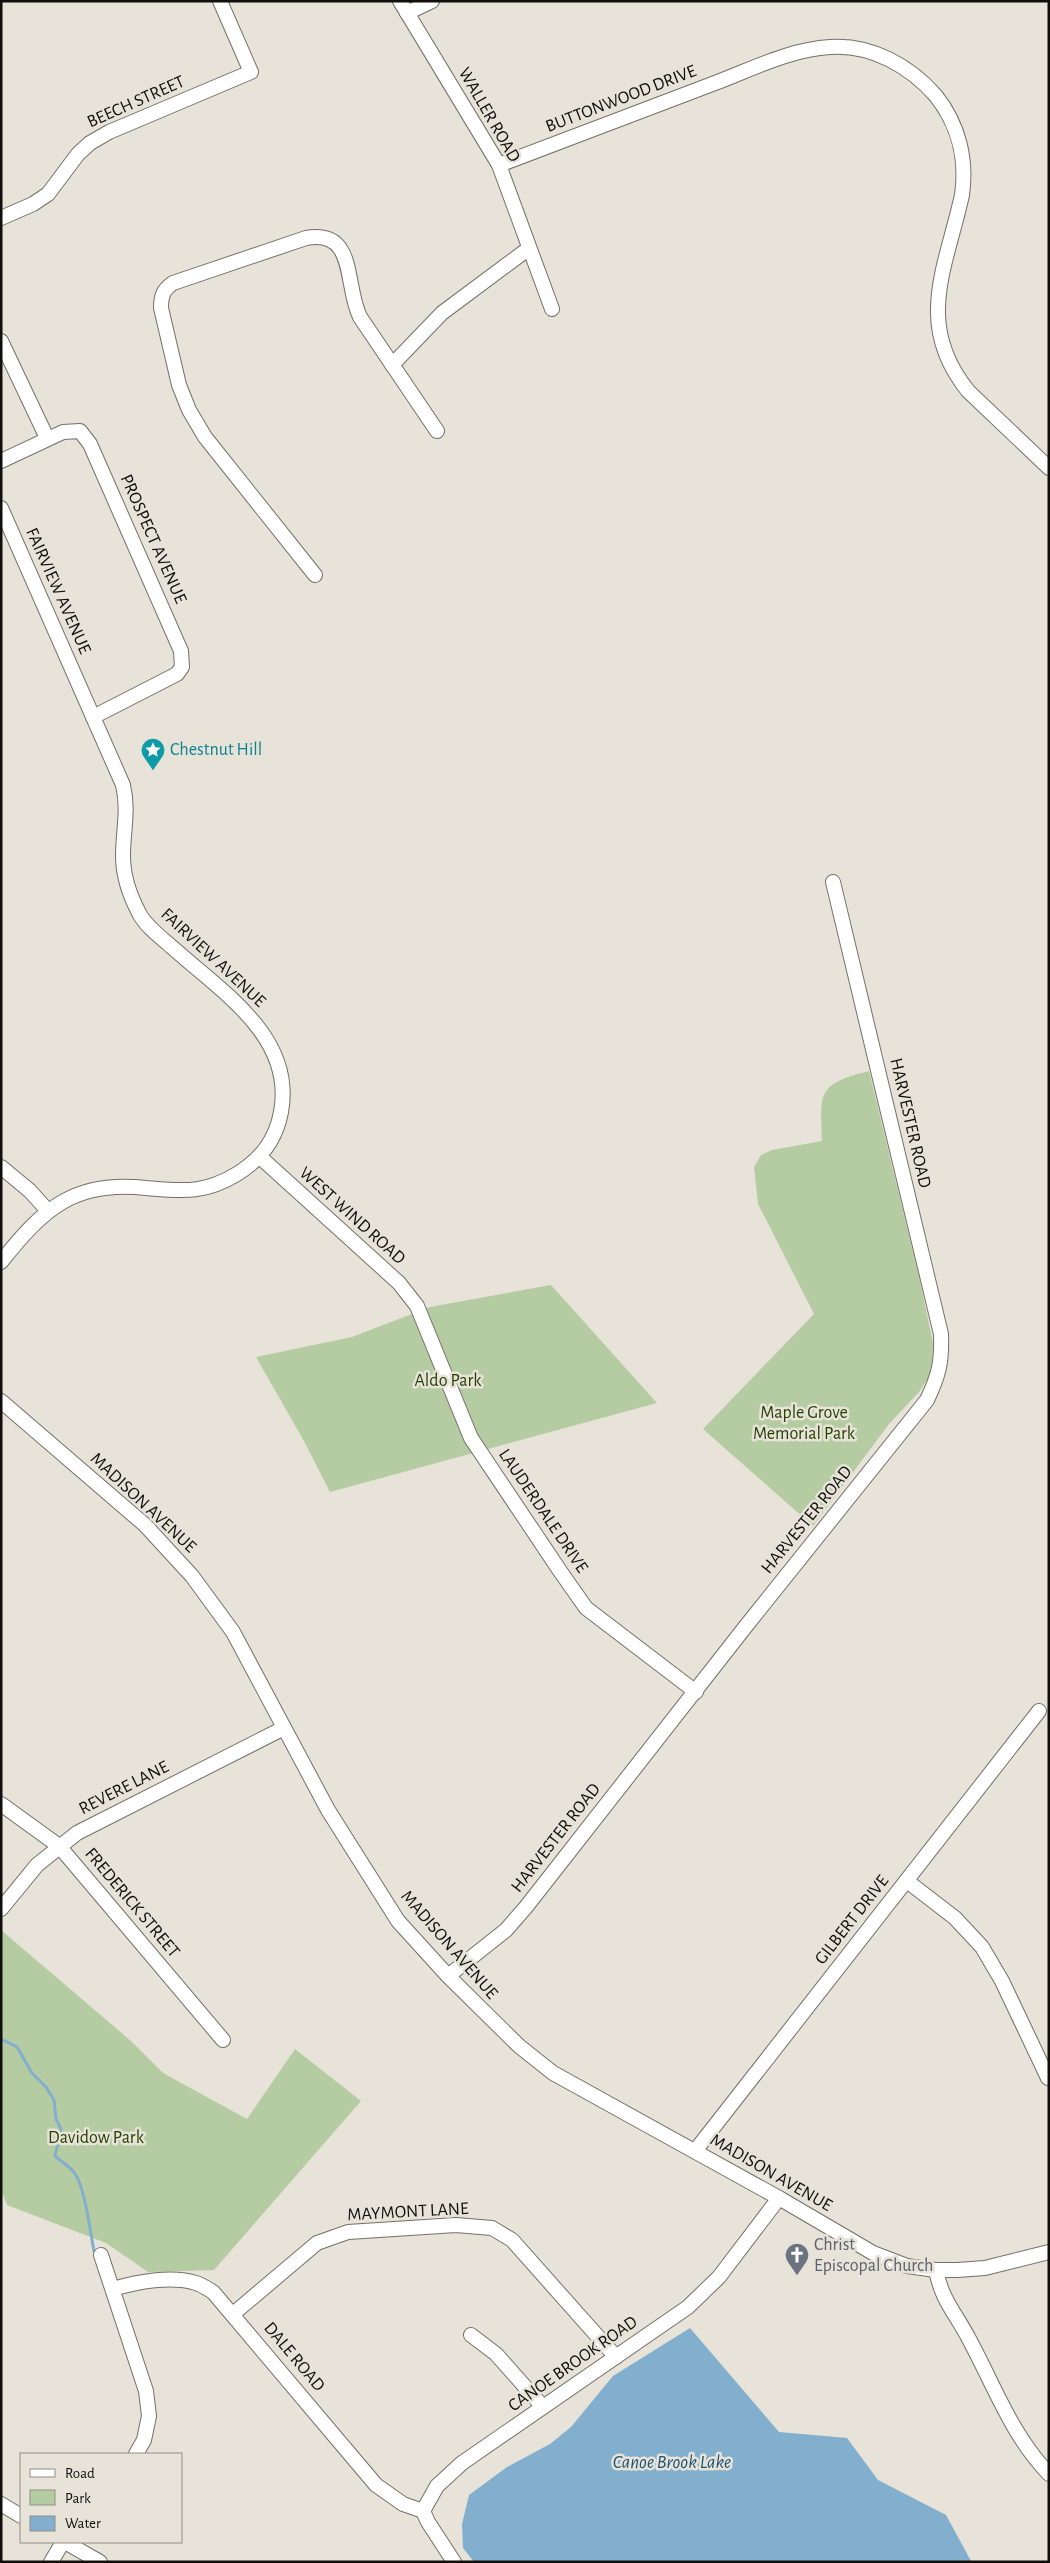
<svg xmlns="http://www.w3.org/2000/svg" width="1050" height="2563" font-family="'Alegreya Sans',sans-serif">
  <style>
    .green { fill: #b5cca2 }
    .water { fill: #81afcd }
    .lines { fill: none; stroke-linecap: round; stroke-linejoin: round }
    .stream { stroke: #81afcd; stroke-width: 3 }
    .minor-casing { stroke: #747067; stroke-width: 16 }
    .minor { stroke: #fff; stroke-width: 14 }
    .labels { text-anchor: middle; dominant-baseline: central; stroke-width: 5; stroke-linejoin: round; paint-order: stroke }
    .street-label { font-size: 18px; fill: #100f0b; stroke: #e7e3d9 }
    .culture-label { font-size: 18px; fill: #0d838f; stroke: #e7e3d9; text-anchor: start }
    .park-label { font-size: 18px; fill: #274200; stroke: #e7e3d9 }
    .worship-label { font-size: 18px; fill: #5b616d; stroke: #e7e3d9; text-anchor: start }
    .water-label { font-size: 19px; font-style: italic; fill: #1c5372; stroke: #e7e3d9 }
  </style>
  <rect width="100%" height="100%" fill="#e7e3d9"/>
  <g class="green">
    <path d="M869 1071 920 1281 933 1343 932 1366 929 1377 919 1392 889 1424 813 1526 703 1429 814 1314 758 1204 754 1167 761 1155 772 1150 822 1141C820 1092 817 1084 869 1071Z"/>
    <polygon points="551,1285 657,1403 330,1492 304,1441 256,1357 352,1337 430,1307"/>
    <polygon points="1,1930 131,2041 163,2073 247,2119 295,2049 361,2101 214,2270 148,2272 106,2243 7,2205 1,2190"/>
  </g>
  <polygon class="water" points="690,2328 779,2432 847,2438 878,2480 946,2515 971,2561 474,2562 463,2548 462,2524 469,2495 507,2467 550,2444 571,2427 613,2376"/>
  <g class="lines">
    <path class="stream" d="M1 2039 17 2047 32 2073 46 2087 54 2100 56 2119 61 2129 55 2156C61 2161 68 2166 73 2171 85 2184 90 2232 94 2251"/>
    <defs>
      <g id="minor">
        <polyline points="400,1 499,165 552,309"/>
        <polyline points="407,13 432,1"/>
        <path d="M499 165C571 138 643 110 715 83 752 69 791 49 830 47 871 44 910 66 936 96 959 125 967 160 962 195 946 268 914 324 968 391L1049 468"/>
        <polyline points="1,218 33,204 48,194 78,154 90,143 109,132 251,72 220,1"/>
        <polyline points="1,341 47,438"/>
        <polyline points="392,365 442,313 528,249"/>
        <polyline points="1,461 63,432 80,431 90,444 181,651 182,667 177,674 93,717"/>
        <path d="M1 508 123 785C129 811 123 830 123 856 123 875 130 896 139 913 146 927 162 938 173 948 222 992 295 1037 281 1112 276 1140 261 1159 237 1174 204 1194 183 1191 146 1188 74 1180 43 1209 1 1262"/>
        <path d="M315 575 205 437 189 410 179 385 161 308C161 296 163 290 173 283L306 238C357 229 344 284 360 317L437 431"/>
        <polyline points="260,1157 399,1283 417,1306 471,1438 560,1571 586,1608 696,1692"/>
        <polyline points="1,1167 30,1191 48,1211"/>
        <polyline points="1,1401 145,1525 192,1576 233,1632 328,1810 398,1921 448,1976 519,2046 553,2073 779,2198 873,2253 907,2266 936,2270 957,2270 985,2268 1049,2252"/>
        <polyline points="1,1804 59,1846 223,2040"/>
        <polyline points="907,1881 955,1918 982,1947 1002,1981 1048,2078"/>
        <polyline points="1,1909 37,1865 77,1833 284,1728"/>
        <path d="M448 1976 506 1930 526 1907 746 1626 927 1400C939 1375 942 1362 941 1334L833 882"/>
        <polyline points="695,2151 1039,1711"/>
        <polyline points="101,2255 146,2391 149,2416 144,2440 136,2454"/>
        <path d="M936 2270C942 2301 955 2312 969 2339 994 2385 1012 2436 1049 2474"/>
        <path d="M113 2289C136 2282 172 2275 196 2283 202 2285 208 2289 213 2292L376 2485 403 2504 423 2511"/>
        <polyline points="233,2314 317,2243 348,2232 456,2225 492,2228 512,2240 616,2357"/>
        <polyline points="471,2335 496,2354 543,2407"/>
        <polyline points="1,2504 21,2516"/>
        <polyline points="65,2542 100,2562"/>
        <polyline points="51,2562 63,2542"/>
        <polyline points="454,2562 428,2522 423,2511 437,2486 462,2463 688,2307 719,2277 779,2198"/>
      </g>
    </defs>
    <use href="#minor" class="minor-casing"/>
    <use href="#minor" class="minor"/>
  </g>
  <defs>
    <symbol id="sight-pin" viewBox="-11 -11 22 30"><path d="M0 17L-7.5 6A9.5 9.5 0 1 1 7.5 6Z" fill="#0f9aa8" stroke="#e7e3d9"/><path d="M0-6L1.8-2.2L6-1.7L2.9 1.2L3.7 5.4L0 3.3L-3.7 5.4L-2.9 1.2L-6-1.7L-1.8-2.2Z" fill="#fff"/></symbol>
    <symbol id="church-pin" viewBox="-11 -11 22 30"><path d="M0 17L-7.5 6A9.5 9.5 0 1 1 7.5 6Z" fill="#6b7280" stroke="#e7e3d9"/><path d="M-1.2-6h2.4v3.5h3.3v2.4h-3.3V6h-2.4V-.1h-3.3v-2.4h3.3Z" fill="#fff"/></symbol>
  </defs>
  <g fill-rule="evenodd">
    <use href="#sight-pin" x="139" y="736" width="28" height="38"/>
    <use href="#church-pin" x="783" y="2241" width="28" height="38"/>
  </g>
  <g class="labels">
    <g class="street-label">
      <text transform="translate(621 99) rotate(-21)">BUTTONWOOD DRIVE</text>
      <text transform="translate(136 102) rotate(-24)">BEECH STREET</text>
      <text transform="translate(489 115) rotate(60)">WALLER ROAD</text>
      <text transform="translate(153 539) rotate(66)">PROSPECT AVENUE</text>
      <text transform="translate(58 591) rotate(66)">FAIRVIEW AVENUE</text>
      <text transform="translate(213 958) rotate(43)">FAIRVIEW AVENUE</text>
      <text transform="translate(910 1123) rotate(77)">HARVESTER ROAD</text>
      <text transform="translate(352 1216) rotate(42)">WEST WIND ROAD</text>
      <text transform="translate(143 1503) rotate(43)">MADISON AVENUE</text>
      <text transform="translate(543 1511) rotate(56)">LAUDERDALE DRIVE</text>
      <text transform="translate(807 1520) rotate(-51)">HARVESTER ROAD</text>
      <text transform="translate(124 1788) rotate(-27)">REVERE LANE</text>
      <text transform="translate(556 1838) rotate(-52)">HARVESTER ROAD</text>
      <text transform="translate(132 1903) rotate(50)">FREDERICK STREET</text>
      <text transform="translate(852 1920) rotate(-52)">GILBERT DRIVE</text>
      <text transform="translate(449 1945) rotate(49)">MADISON AVENUE</text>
      <text transform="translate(771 2173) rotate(30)">MADISON AVENUE</text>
      <text transform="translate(408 2212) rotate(-3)">MAYMONT LANE</text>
      <text transform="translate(294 2357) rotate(50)">DALE ROAD</text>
      <text transform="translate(573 2364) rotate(-35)">CANOE BROOK ROAD</text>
    </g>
    <g class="culture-label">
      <text x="170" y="750">Chestnut Hill</text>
    </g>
    <g class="park-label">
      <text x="448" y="1381">Aldo Park</text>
      <text x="804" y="1413">Maple Grove<tspan x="804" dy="21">Memorial Park</tspan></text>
      <text x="96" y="2138">Davidow Park</text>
    </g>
    <g class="worship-label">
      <text x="814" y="2245">Christ<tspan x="814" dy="21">Episcopal Church</tspan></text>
    </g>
    <g class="water-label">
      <text x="672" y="2462">Canoe Brook Lake</text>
    </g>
  </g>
  <rect width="1050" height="2563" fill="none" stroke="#100f0b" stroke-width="5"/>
  <rect x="20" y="2453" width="162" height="90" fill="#e7e3d9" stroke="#918e87"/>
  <rect x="30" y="2469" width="25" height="8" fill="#ffffff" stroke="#918e87"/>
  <text x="65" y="2478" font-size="15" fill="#100f0b">Road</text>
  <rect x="30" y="2490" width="25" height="15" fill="#b5cca2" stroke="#918e87"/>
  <text x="65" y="2503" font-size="15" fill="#100f0b">Park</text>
  <rect x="30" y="2516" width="25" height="15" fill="#81afcd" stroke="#918e87"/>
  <text x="65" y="2528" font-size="15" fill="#100f0b">Water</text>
</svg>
